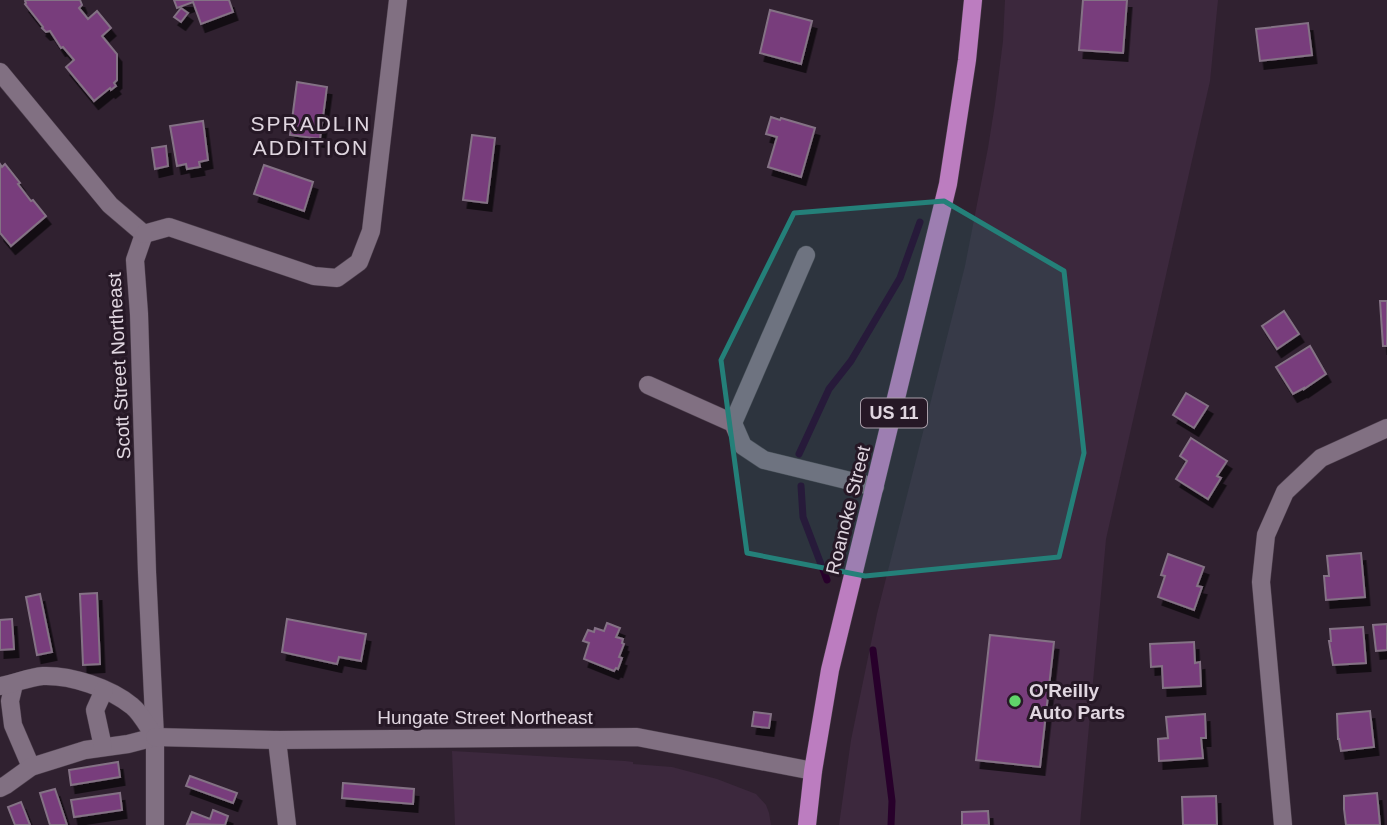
<svg xmlns="http://www.w3.org/2000/svg" width="1387" height="825" font-family="Arial,sans-serif">
  <style>
    .built { fill: #3c283d }
    .lines { fill: none; stroke-linecap: round; stroke-linejoin: round }
    .stream { stroke: #28002b; stroke-width: 7 }
    .building { fill: #783e7b; stroke: #847285; stroke-width: 2; filter: url(#shadow) }
    .minor-casing { stroke: #4c3f4c; stroke-width: 19 }
    .major-casing { stroke: #4c3f4c; stroke-width: 19 }
    .minor { stroke: #817082; stroke-width: 18 }
    .major { stroke: #bc7dc0; stroke-width: 18 }
    .marked { fill: #248079; fill-opacity: 0.2; stroke: #248079; stroke-width: 5; stroke-linejoin: round }
    .poi-dot { fill: #60d56a; stroke: #261826; stroke-width: 2.5 }
    .labels { text-anchor: middle; dominant-baseline: central; stroke-width: 6; stroke-linejoin: round; paint-order: stroke }
    .shield { fill: #261826; stroke: #a89da8; stroke-width: 2 }
    .shield-label { font-size: 18px; font-weight: bold; fill: #e0d6e0 }
    .street-label { font-size: 19px; fill: #e0d6e0; stroke: #261826 }
    .poi-label { font-size: 19px; font-weight: bold; fill: #e0d6e0; stroke: #261826; text-anchor: start }
    .neighbourhood-label { font-size: 21px; letter-spacing: 2px; fill: #e0d6e0; stroke: #261826 }
  </style>
  <defs>
    <filter id="shadow"><feDropShadow dx="4.5" dy="8" stdDeviation="0" flood-color="#0009"/></filter>
  </defs>
  <rect width="100%" height="100%" fill="#302130"/>
  <g class="built">
    <polygon points="1005,0 1218,0 1210,81 1106,539 1080,825 839,825 851,740 877,614 965,266 979,194 988,148 995,104 1003,41"/>
    <polygon points="452,751 625,761 633,762 633,764 672,767 717,779 756,794 766,805 769,813 771,825 455,825"/>
  </g>
  <g class="lines">
    <g class="stream">
      <polyline points="799,454 829,389 851,361 900,278 920,222"/>
      <polyline points="801,486 803,517 827,580"/>
      <polyline points="873,650 892,801 891,825"/>
    </g>
  </g>
  <g class="building">
    <polygon points="26,0 80,0 82,5 79,8 88,19 97,11 111,28 102,36 117,54 117,80 114,83 116,86 111,90 110,88 94,101 66,67 74,60 63,47 61,48 50,31 46,32 42,28 43,27 25,4 26,3 25,1"/>
    <polygon points="174,0 229,0 233,12 201,24 193,2 177,8"/>
    <polygon points="1083,0 1127,0 1123,53 1079,50"/>
    <polygon points="181,8 188,13 181,22 174,17"/>
    <polygon points="770,10 812,21 801,64 760,53"/>
    <polygon points="1308,23 1312,55 1260,61 1256,29"/>
    <polygon points="297,82 327,87 320,139 290,135"/>
    <polygon points="771,117 780,120 781,118 815,128 801,177 768,167 777,137 766,134"/>
    <polygon points="203,121 208,160 199,162 200,167 187,169 186,164 177,166 170,126"/>
    <polygon points="472,135 495,138 487,203 463,200"/>
    <polygon points="166,146 168,166 155,169 152,148"/>
    <polygon points="0,164 2,167 5,164 20,183 18,184 31,201 33,200 46,216 11,246 0,233"/>
    <polygon points="264,165 313,182 304,211 254,194"/>
    <polygon points="1380,301 1387,301 1387,346 1383,346"/>
    <polygon points="1284,311 1299,334 1277,349 1262,326"/>
    <polygon points="1310,346 1326,374 1304,389 1304,388 1293,394 1276,367"/>
    <polygon points="1186,393 1208,406 1194,428 1173,415"/>
    <polygon points="1191,438 1227,461 1217,476 1221,478 1208,499 1176,479 1187,461 1180,456"/>
    <polygon points="1361,553 1365,597 1326,600 1324,576 1329,576 1327,556"/>
    <polygon points="1168,554 1204,567 1197,586 1202,587 1194,610 1158,597 1165,576 1161,575"/>
    <polygon points="97,593 100,664 83,665 80,594"/>
    <polygon points="40,594 52,652 37,655 26,597"/>
    <polygon points="12,619 14,649 0,650 0,620"/>
    <polygon points="287,619 366,634 361,661 339,657 337,664 282,652"/>
    <polygon points="607,623 620,628 616,637 623,639 622,643 624,644 619,657 622,658 618,669 616,668 614,671 584,659 589,643 583,641 588,630 594,632 595,628 604,631"/>
    <polygon points="1387,624 1387,650 1376,651 1373,625"/>
    <polygon points="1363,627 1366,663 1333,665 1329,641 1331,641 1330,629"/>
    <polygon points="990,635 1054,642 1040,767 976,760"/>
    <polygon points="1194,642 1195,663 1200,662 1201,686 1163,688 1162,666 1151,667 1150,644"/>
    <polygon points="1370,711 1374,747 1341,751 1339,739 1338,739 1337,714"/>
    <polygon points="754,712 771,714 769,728 752,726"/>
    <polygon points="1205,714 1206,738 1201,738 1203,758 1159,761 1158,739 1168,738 1166,717"/>
    <polygon points="118,762 120,777 71,785 69,770"/>
    <polygon points="190,776 237,793 233,803 186,786"/>
    <polygon points="343,783 414,789 413,804 342,798"/>
    <polygon points="55,789 67,825 50,825 40,793"/>
    <polygon points="120,793 122,810 74,817 71,800"/>
    <polygon points="1377,793 1380,825 1346,825 1344,809 1344,796"/>
    <polygon points="1216,796 1217,825 1183,825 1182,797"/>
    <polygon points="21,802 30,825 15,825 8,807"/>
    <polygon points="213,810 228,816 225,825 187,824 192,812 210,819"/>
    <polygon points="988,811 989,825 962,825 962,812"/>
  </g>
  <g class="lines">
    <defs>
      <g id="minor">
        <polyline points="0,72 110,205 144,234"/>
        <polyline points="144,234 135,260 139,314 147,572 155,737 155,825"/>
        <polyline points="144,234 169,227 314,276 337,278 359,262 371,231 398,0"/>
        <polyline points="648,385 733,423 743,446 764,460 875,487"/>
        <polyline points="733,423 806,255"/>
        <polyline points="14,684 10,701 13,725 31,767"/>
        <path d="M0 686C14 684 29 677 43 676 71 675 110 688 132 706 141 713 148 727 155 737L128 744 85 750 31 767 6 785 0 788"/>
        <polyline points="155,737 277,740 637,737 813,771"/>
        <polyline points="277,740 287,825"/>
        <polyline points="103,747 95,710 104,690"/>
        <polyline points="1283,825 1261,582 1266,535 1285,492 1321,458 1387,428"/>
      </g>
      <polyline id="major" points="807,825 813,771 830,670 948,184 967,60 973,0"/>
    </defs>
    <use href="#minor" class="minor-casing"/>
    <use href="#major" class="major-casing"/>
    <use href="#minor" class="minor"/>
    <use href="#major" class="major"/>
  </g>
  <path class="marked" d="M944 201 1064 271 1084 453 1059 557 865 576 747 553 721 360 794 213Z"/>
  <circle class="poi-dot" cx="1015" cy="701" r="7"/>
  <g class="labels">
    <rect class="shield" x="861" y="398.5" width="66" height="29" rx="5"/>
    <g class="shield-label">
      <text x="894" y="413">US 11</text>
    </g>
    <g class="street-label">
      <text transform="translate(119 366) rotate(-93)">Scott Street Northeast</text>
      <text transform="translate(848 510) rotate(-76)">Roanoke Street</text>
      <text x="485" y="717">Hungate Street Northeast</text>
    </g>
    <g class="poi-label">
      <text x="1029" y="690">O'Reilly<tspan x="1029" dy="22">Auto Parts</tspan></text>
    </g>
    <g class="neighbourhood-label">
      <text x="311" y="123">SPRADLIN<tspan x="311" dy="24">ADDITION</tspan></text>
    </g>
  </g>
</svg>
